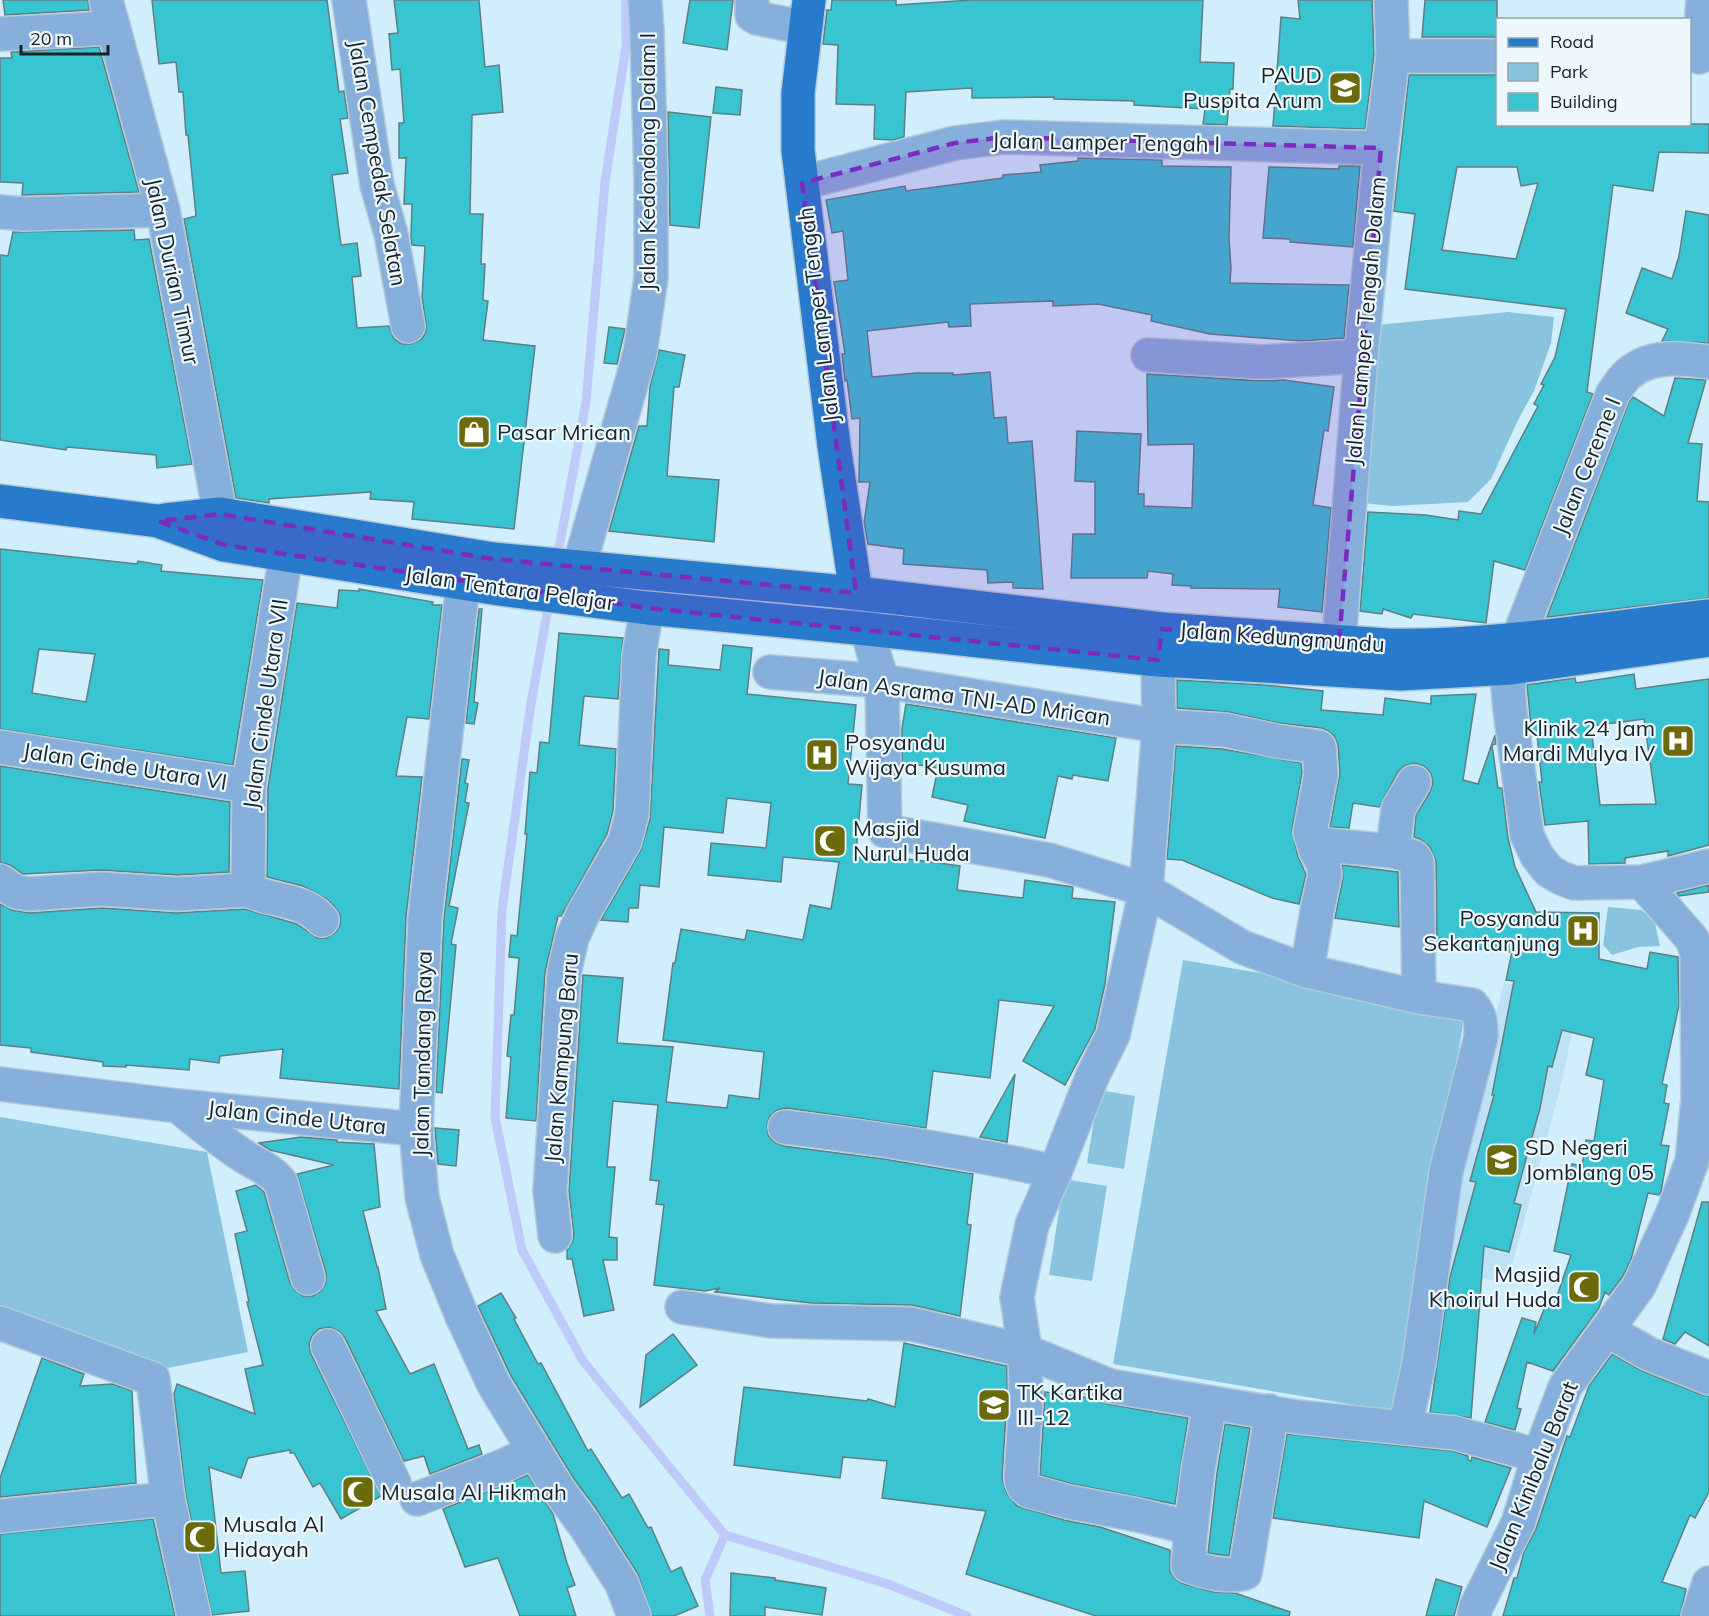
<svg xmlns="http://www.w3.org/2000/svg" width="1709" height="1616" font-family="Mulish,sans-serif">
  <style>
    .built { fill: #bde2f5 }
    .green { fill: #8ac3de }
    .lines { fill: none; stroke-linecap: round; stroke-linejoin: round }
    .stream { stroke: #bfc9fa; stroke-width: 9 }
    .building { fill: #39c4d2; stroke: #5f7f83; stroke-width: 1.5; fill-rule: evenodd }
    .minor-casing { stroke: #b0cad7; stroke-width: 36 }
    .major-casing { stroke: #b0cad7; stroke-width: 36 }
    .minor { stroke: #87afdc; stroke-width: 33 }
    .major { stroke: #277acc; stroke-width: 33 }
    .marked { fill: #7b2cbf; fill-opacity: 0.2; stroke: #7b2cbf; stroke-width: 4.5; stroke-dasharray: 12 8; stroke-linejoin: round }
    .labels { text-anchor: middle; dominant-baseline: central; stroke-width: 4.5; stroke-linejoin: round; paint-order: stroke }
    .poi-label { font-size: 22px; fill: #192429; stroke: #edf8fe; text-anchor: start }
    .street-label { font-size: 22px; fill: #192429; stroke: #edf8fe }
  </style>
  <rect width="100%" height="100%" fill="#d1eefd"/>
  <polygon class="built" points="1504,983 1580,997 1559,1093 1507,1284 1441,1267 1484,1064"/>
  <g class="green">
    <polygon points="1508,312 1554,317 1551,343 1534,391 1518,420 1491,479 1468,502 1392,506 1363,503 1377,325"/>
    <polygon points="1608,907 1642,910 1655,923 1660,946 1638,947 1612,955 1603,945"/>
    <polygon points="1183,960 1466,1008 1396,1412 1113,1364"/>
    <polygon points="1099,1090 1135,1096 1124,1169 1087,1163"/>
    <polygon points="0,1117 207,1152 248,1352 153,1371 0,1313"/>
    <polygon points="1064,1179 1107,1186 1092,1281 1049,1275"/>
  </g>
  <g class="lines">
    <g class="stream">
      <polyline points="557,559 586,402 605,182 626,46 626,0"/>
      <polyline points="549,602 531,703 502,910 495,1117 522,1250 583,1361 725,1535 888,1584 967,1616"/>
      <polyline points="710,1616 705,1580 725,1535"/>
    </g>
  </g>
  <g class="building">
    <polygon points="3,0 88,0 89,10 5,15"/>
    <polygon points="152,0 327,0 339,92 344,91 348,118 340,119 348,173 332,175 341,245 357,243 361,276 352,277 357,328 389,326 394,339 402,344 411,344 421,340 426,332 426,323 422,297 425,246 412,245 411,237 412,204 404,204 406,158 399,158 399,123 404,123 400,69 392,70 389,34 398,33 394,0 479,0 485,67 499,65 503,112 472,115 470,214 483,214 481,264 485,264 483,300 488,301 483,340 535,346 514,529 412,519 414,502 370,499 371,492 269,499 269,503 236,498 184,219 196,216 188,135 186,135 183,92 179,92 176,62 159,64"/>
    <polygon points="690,0 733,0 727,50 683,43"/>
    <polygon points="832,0 896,0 896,5 972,0 1203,0 1200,62 1234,63 1233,89 1230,89 1227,125 1203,124 1205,109 1134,105 1134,101 1054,99 1054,97 972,98 972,88 906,92 904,137 893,140 874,139 875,105 836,104 838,45 823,44 827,10 831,10"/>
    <polygon points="1298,0 1372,0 1374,55 1365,129 1273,126 1281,17 1300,19"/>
    <polygon points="1425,0 1497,0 1497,37 1422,37"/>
    <polygon points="99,47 139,192 25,195 22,195 23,183 0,182 0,58 12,58 11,52"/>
    <path d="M1409 75H1497V124H1709V153L1659 152 1653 191 1613 185 1587 392 1593 394 1525 570 1494 561 1486 623 1413 614 1411 618 1383 609 1382 614 1360 611 1368 512 1426 515 1458 520 1459 511 1481 514 1538 406 1534 404 1544 385 1541 384 1555 357 1566 309 1405 289 1415 214 1394 211ZM1457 167H1517L1521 186 1538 183 1516 259 1442 250Z"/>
    <polygon points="716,87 742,90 740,115 713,113"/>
    <polygon points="668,112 711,117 699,228 670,225"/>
    <polygon points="1078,158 1162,160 1162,166 1231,167 1229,238 1231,268 1230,283 1349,285 1344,338 1302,341 1210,334 1151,321 1152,315 1098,304 1053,306 1053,301 970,304 971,326 949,327 948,322 867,331 872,377 917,373 953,373 953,375 990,372 994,418 1006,417 1008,443 1032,441 1043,589 1013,588 1013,582 988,583 987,570 903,564 904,549 868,544 864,523 870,482 859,482 860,418 852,419 847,380 845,381 842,354 845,354 834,282 848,280 843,231 832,233 826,200 905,186 906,191 1003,178 1003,175 1041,172 1040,165 1078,161"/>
    <polygon points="1339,166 1360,166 1353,247 1290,242 1290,239 1263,238 1269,167 1339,169"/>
    <polygon points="1686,211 1709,215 1709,343 1662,341 1668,329 1626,313 1642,268 1672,279 1679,256"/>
    <polygon points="134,230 135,240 149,239 192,464 157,468 156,455 67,447 66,450 0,440 0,255 8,256 13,232"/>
    <polygon points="609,327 625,329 617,364 604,363"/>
    <polygon points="659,350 685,355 679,387 674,387 667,476 719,480 714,542 609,531 639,426 647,426 650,387"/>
    <polygon points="1147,374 1262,381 1284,380 1334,387 1328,431 1324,430 1313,505 1331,508 1322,612 1278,607 1280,589 1191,588 1191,586 1172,585 1173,574 1148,571 1147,578 1071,578 1073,534 1095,534 1095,482 1075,481 1077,431 1141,434 1138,494 1144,494 1144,506 1192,508 1194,444 1148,445"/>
    <polygon points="1675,378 1706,380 1688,443 1702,444 1697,501 1709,502 1709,598 1547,617 1629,402 1633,397 1664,416"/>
    <path d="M0 549 137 564 138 561 162 565 161 571 263 580 233 765 0 729ZM39 649 95 654 86 702 32 693Z"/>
    <polygon points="359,589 433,602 432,605 442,605 429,719 407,717 396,776 422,777 406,917 399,1089 280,1078 283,1049 220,1056 219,1063 190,1059 189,1070 126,1065 126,1067 103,1066 103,1062 31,1052 31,1048 0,1045 0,904 12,910 29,913 102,908 176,913 245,909 297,924 317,938 327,938 336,932 340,925 340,915 335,907 327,899 303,886 267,877 268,788 297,603 337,608 339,590 359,591"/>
    <polygon points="479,609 482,609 474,702 478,703 474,724 466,723"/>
    <polygon points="559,633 623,638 618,699 584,696 579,745 616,749 613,811 607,834 561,916 558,916 545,972 536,1121 506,1118 511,1057 507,1056 511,1015 514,1015 519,958 509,957 511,935 517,936 527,834 525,834 530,772 537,773 540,742 549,743"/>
    <polygon points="723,645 752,648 747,694 856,705 848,784 862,785 856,852 960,866 957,890 1023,898 1025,880 1073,887 1072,898 1115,902 1105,984 1095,1029 1065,1085 1023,1061 1054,1006 999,1000 990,1078 933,1071 926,1128 787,1108 777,1110 770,1116 767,1124 768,1135 774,1142 783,1146 884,1159 973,1174 967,1224 971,1225 960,1316 912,1305 811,1303 715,1292 720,1288 705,1291 654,1285 664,1205 656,1204 659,1181 650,1180 658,1105 613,1101 607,1167 615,1167 609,1237 617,1238 617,1260 603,1260 614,1310 584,1316 572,1259 567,1259 567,1250 572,1243 574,1235 569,1191 583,975 623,978 617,1043 673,1047 666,1102 727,1108 729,1095 759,1099 764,1052 663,1040 673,963 675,963 681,929 745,940 747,930 803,940 810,905 831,909 839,862 783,857 781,882 708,875 711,843 766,848 771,803 727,798 723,833 664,827 659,887 640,885 638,908 629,908 628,922 601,920 641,850 650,819 659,649 669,650 668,665 720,670"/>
    <path d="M1634 674 1636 689 1709 679V845L1668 856V851L1625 858V863L1589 864 1588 821 1545 825 1539 782H1542L1537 735 1532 736 1527 685 1575 678 1576 683ZM1644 719 1656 804 1600 805 1591 726Z"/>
    <polygon points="1177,680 1264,685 1323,691 1321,710 1383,715 1385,698 1431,704 1431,696 1476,694 1463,780 1478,784 1495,735 1496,744 1492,745 1498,788 1502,788 1508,838 1515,867 1536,912 1599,913 1599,959 1647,969 1650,952 1678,957 1679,1005 1662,1084 1667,1085 1664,1103 1669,1104 1661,1145 1669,1146 1661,1192 1659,1195 1648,1193 1631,1260 1623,1276 1609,1295 1605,1292 1599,1308 1553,1371 1527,1362 1517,1408 1521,1409 1515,1430 1485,1422 1522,1318 1536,1322 1534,1334 1547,1302 1554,1305 1571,1255 1554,1251 1572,1164 1582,1166 1586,1140 1594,1141 1604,1080 1586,1075 1594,1038 1562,1030 1552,1067 1548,1066 1540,1108 1514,1203 1521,1205 1509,1252 1484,1246 1471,1418 1430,1412 1450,1277 1476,1182 1470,1181 1494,1095 1492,1095 1514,981 1506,980 1512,952 1437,945 1436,861 1430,847 1420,839 1414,837 1416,815 1430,792 1433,783 1431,773 1424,766 1414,763 1404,766 1398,772 1379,807 1353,803 1349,828 1330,827 1340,773 1338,745 1335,737 1330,732 1322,728 1279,723 1229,712 1177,708"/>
    <polygon points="906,704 1116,738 1108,781 1073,775 1072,779 1058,776 1045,838 964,821 968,805 932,797 938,768 902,762 902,728"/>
    <polygon points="1176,746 1222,749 1301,763 1302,773 1292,829 1298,857 1306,874 1299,904 1272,898 1182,860 1167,859"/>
    <polygon points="462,759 469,760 465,783 468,784 465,802 469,803 449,906 458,908 451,944 456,945 442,1093 436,1092 444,919"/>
    <polygon points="0,766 230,802 229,872 177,875 101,870 23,874 10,865 0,862"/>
    <polygon points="1342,865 1398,872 1399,927 1335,918 1343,878"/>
    <polygon points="1708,885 1709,892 1679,896 1677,893"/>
    <polygon points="1015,1074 1007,1142 980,1137"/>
    <polygon points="435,1128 459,1130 456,1166 438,1164"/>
    <polygon points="301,1137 337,1140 337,1142 374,1144 380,1207 363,1211 377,1267 378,1267 386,1309 376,1311 410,1374 434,1364 468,1449 479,1445 482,1454 430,1474 424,1456 404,1461 345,1338 339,1331 330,1327 319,1329 312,1336 309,1344 311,1354 381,1496 341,1519 320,1483 313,1487 294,1453 290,1453 290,1450 248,1458 241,1478 209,1467 221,1573 245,1571 249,1611 212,1615 186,1496 174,1394 177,1384 255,1414 245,1369 263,1365 247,1302 249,1302 235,1234 247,1231 236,1191 256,1185 264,1192 290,1283 295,1291 303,1296 313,1296 321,1291 326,1283 326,1273 297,1174 334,1165 270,1150 259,1143"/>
    <polygon points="1702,1202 1709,1202 1709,1346 1685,1332 1675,1344 1663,1339"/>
    <polygon points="501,1293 516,1318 514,1319 538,1364 541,1363 588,1451 591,1449 622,1498 629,1494 648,1528 651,1527 671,1572 681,1567 698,1606 674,1616 652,1616 638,1574 595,1507 574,1479 511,1376 478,1306"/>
    <polygon points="673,1334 697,1365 640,1407 646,1355"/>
    <polygon points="904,1343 1007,1366 1007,1397 1002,1479 1007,1494 1017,1506 1064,1520 1100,1527 1170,1550 1170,1572 1175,1579 1181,1583 1213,1592 1235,1593 1290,1612 1289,1616 1096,1616 966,1574 986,1511 882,1498 887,1461 843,1457 840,1478 734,1465 744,1387 867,1401 868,1399 895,1407"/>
    <polygon points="1612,1354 1642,1371 1702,1395 1709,1396 1709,1492 1695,1518 1690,1515 1662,1582 1686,1589 1680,1616 1503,1616 1514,1578 1517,1578 1524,1552 1536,1529 1567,1436 1570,1437 1589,1386"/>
    <polygon points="42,1358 84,1374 80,1386 113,1384 132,1391 136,1483 0,1497 0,1478"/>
    <polygon points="1045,1392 1090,1398 1107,1404 1188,1418 1175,1504 1073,1484 1040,1475"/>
    <polygon points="1225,1424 1250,1428 1229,1556 1208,1553 1217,1473"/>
    <polygon points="1287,1434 1452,1451 1468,1456 1468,1460 1471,1461 1472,1457 1511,1468 1487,1527 1424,1501 1419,1538 1273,1518"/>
    <polygon points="528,1475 553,1514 567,1563 575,1585 567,1588 576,1616 520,1616 498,1558 465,1567 443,1509"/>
    <polygon points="153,1519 175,1616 0,1616 0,1534"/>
    <polygon points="731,1573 775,1578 775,1580 826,1588 822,1615 765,1607 765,1616 730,1616"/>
    <polygon points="1436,1579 1462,1587 1454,1616 1426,1616"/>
  </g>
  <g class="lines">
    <defs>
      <g id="minor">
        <polyline points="106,0 163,210 220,514 224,543"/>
        <polyline points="349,0 377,185 391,234 408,326"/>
        <polyline points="752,0 752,15 757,18 806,28"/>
        <polyline points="0,34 112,28"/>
        <polyline points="1393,56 1498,56"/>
        <polyline points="1699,57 1703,0"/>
        <polyline points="802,183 955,143 1004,137 1381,148"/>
        <polyline points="0,212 24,214 163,210"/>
        <polyline points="1148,355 1263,362 1361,356"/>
        <path d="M1709 362C1681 358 1651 354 1628 374 1622 379 1618 387 1613 393L1518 639 1511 668 1508 688 1510 710 1527 835 1537 856 1549 871 1561 878 1574 883 1642 882 1709 866"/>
        <polyline points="579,567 640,353 651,278 651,179 647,33 645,0"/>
        <polyline points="463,584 425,918 416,1129 422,1197 437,1255 462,1316 494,1385 558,1489 585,1526 622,1584 634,1616"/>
        <path d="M856 593 882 681 885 831 1049 860 1146 890 1242 947 1307 971 1419 997 1472 1005C1481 1015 1481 1024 1481 1037L1446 1172 1419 1363 1405 1428"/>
        <polyline points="1162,631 1158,660 1159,726 1146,890 1113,1035 1093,1075 1055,1172 1032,1225 1017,1297 1025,1351 1110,1386 1297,1417 1455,1433 1539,1456"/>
        <polyline points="1339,642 1361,356 1381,148 1393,56 1391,0"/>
        <polyline points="770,672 882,681 1159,726 1225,730 1276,741 1319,747 1321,774 1310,832 1316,851 1323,863 1325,874 1317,911 1307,971"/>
        <polyline points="0,747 249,786"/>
        <polyline points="1414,782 1398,809 1393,851 1414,857 1417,862 1419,997"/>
        <polyline points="1314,844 1393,851"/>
        <polyline points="0,881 16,892 28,894 102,889 177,894 248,890 249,786 286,554"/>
        <path d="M248 890C273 903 302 897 322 920"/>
        <polyline points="0,1084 178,1106 416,1129"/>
        <path d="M178 1106C198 1122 218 1139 239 1153 254 1164 270 1168 281 1183L308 1278"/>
        <path d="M785 1127C876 1138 966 1151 1055 1172"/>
        <polyline points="555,1236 550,1191 564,973 572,938 583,914 625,841 632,814 639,655 647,608"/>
        <polyline points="682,1307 771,1321 911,1324 1025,1351 1026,1397 1021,1480 1024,1487 1029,1491 1069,1502 1138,1515 1191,1528 1198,1470 1210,1403"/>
        <polyline points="0,1323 153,1379 168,1499 194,1616"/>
        <polyline points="1607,1330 1649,1354 1709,1378"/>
        <polyline points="328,1346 394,1483"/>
        <polyline points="417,1499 503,1466 535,1451"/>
        <polyline points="0,1516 168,1499"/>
        <path d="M1191 1528 1188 1566C1204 1572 1229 1578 1245 1573L1270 1424 1269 1411"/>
        <polyline points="1474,1616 1476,1607 1518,1523 1539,1456 1565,1387 1639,1286 1672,1215 1692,1161 1698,1099 1697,953 1692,939 1642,882"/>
        <polyline points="1698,1616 1709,1583"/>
      </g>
      <g id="major">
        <polyline points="809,0 798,93 798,150 834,446 856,593"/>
        <polyline points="0,501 158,521 224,545 499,589 647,608 867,629 1158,660 1400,674 1511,668 1709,640"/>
        <path d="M165 520 220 514 493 559 856 593 1162 629 1387 645C1495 647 1602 628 1709 616"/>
      </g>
    </defs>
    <use href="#minor" class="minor-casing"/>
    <use href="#major" class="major-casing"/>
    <use href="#minor" class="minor"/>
    <use href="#major" class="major"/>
  </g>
  <path class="marked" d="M1004 137 1381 148 1339 642 1162 629 1158 660 647 608 224 545 158 521 220 514 493 559 856 593 802 183 955 143Z"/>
  <defs>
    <symbol id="school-square" viewBox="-11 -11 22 22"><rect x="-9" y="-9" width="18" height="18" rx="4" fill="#6b6b0b" stroke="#edf8fe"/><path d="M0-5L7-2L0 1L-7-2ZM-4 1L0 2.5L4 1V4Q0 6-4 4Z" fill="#fff"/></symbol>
    <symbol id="shop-square" viewBox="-11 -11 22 22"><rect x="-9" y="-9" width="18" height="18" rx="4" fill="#6b6b0b" stroke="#edf8fe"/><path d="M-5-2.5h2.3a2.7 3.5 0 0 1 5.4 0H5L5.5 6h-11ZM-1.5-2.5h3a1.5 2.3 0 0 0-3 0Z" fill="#fff"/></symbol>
    <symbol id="hospital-square" viewBox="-11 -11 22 22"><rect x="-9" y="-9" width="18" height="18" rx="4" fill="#6b6b0b" stroke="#edf8fe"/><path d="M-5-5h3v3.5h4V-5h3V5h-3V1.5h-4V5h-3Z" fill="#fff"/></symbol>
    <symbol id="mosque-square" viewBox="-11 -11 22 22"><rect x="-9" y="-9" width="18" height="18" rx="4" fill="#6b6b0b" stroke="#edf8fe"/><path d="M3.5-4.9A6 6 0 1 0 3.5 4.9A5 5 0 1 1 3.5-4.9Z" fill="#fff"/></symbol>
  </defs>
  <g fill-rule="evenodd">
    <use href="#school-square" x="1326" y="69" width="38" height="38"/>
    <use href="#shop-square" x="455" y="413" width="38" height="38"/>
    <use href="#hospital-square" x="1659" y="722" width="38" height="38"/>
    <use href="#hospital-square" x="803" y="736" width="38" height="38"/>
    <use href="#mosque-square" x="811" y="822" width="38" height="38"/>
    <use href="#hospital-square" x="1564" y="912" width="38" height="38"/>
    <use href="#school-square" x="1483" y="1141" width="38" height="38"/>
    <use href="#mosque-square" x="1565" y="1268" width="38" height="38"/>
    <use href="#school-square" x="975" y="1386" width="38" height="38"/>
    <use href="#mosque-square" x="339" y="1473" width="38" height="38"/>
    <use href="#mosque-square" x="181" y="1518" width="38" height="38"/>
  </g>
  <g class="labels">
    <g class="poi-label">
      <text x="1322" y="75" text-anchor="end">PAUD<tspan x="1322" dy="25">Puspita Arum</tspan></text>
      <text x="497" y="432">Pasar Mrican</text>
      <text x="1655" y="728" text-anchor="end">Klinik 24 Jam<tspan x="1655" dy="25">Mardi Mulya IV</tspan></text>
      <text x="845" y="742">Posyandu<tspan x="845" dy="25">Wijaya Kusuma</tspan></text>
      <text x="853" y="828">Masjid<tspan x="853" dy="25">Nurul Huda</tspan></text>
      <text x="1560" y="918" text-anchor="end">Posyandu<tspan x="1560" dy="25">Sekartanjung</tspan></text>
      <text x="1525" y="1147">SD Negeri<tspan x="1525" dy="25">Jomblang 05</tspan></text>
      <text x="1561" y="1274" text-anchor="end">Masjid<tspan x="1561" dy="25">Khoirul Huda</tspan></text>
      <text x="1017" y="1392">TK Kartika<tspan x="1017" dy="25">III-12</tspan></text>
      <text x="381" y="1492">Musala Al Hikmah</text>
      <text x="223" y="1524">Musala Al<tspan x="223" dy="25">Hidayah</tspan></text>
    </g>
    <g class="street-label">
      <text transform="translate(1106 142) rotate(1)">Jalan Lamper Tengah I</text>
      <text transform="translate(647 162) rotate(-90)">Jalan Kedondong Dalam I</text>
      <text transform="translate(378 163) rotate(80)">Jalan Cempedak Selatan</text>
      <text transform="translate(173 271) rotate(78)">Jalan Durian Timur</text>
      <text transform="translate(818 315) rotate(-97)">Jalan Lamper Tengah</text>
      <text transform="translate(1365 321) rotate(-85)">Jalan Lamper Tengah Dalam</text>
      <text transform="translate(1586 466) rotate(-68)">Jalan Cereme I</text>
      <text transform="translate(510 588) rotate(8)">Jalan Tentara Pelajar</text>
      <text transform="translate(1282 637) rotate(4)">Jalan Kedungmundu</text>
      <text transform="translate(964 697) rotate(8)">Jalan Asrama TNI-AD Mrican</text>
      <text transform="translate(265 704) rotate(-82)">Jalan Cinde Utara VII</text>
      <text transform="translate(125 766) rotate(9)">Jalan Cinde Utara VI</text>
      <text transform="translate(422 1054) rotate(-89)">Jalan Tandang Raya</text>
      <text transform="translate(561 1058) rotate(-85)">Jalan Kampung Baru</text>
      <text transform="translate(297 1117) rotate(6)">Jalan Cinde Utara</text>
      <text transform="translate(1533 1476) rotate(-68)">Jalan Kinibalu Barat</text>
    </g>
  </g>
  <rect x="1496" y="18" width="195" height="108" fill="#edf8fe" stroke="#98a3a9" stroke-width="1.5"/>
  <rect x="1508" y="38" width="30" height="9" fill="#277acc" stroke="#98a3a9" stroke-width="1.5"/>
  <text x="1550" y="48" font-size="18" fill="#192429">Road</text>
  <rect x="1508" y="63" width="30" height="18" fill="#8ac3de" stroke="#98a3a9" stroke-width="1.5"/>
  <text x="1550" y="78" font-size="18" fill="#192429">Park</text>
  <rect x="1508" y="93" width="30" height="18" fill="#39c4d2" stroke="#98a3a9" stroke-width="1.5"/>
  <text x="1550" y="108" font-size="18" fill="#192429">Building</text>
  <path d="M21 45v9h87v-9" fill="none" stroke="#192429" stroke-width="3"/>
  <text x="30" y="45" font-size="18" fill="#192429" stroke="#edf8fe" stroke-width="4.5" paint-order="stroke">20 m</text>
</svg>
